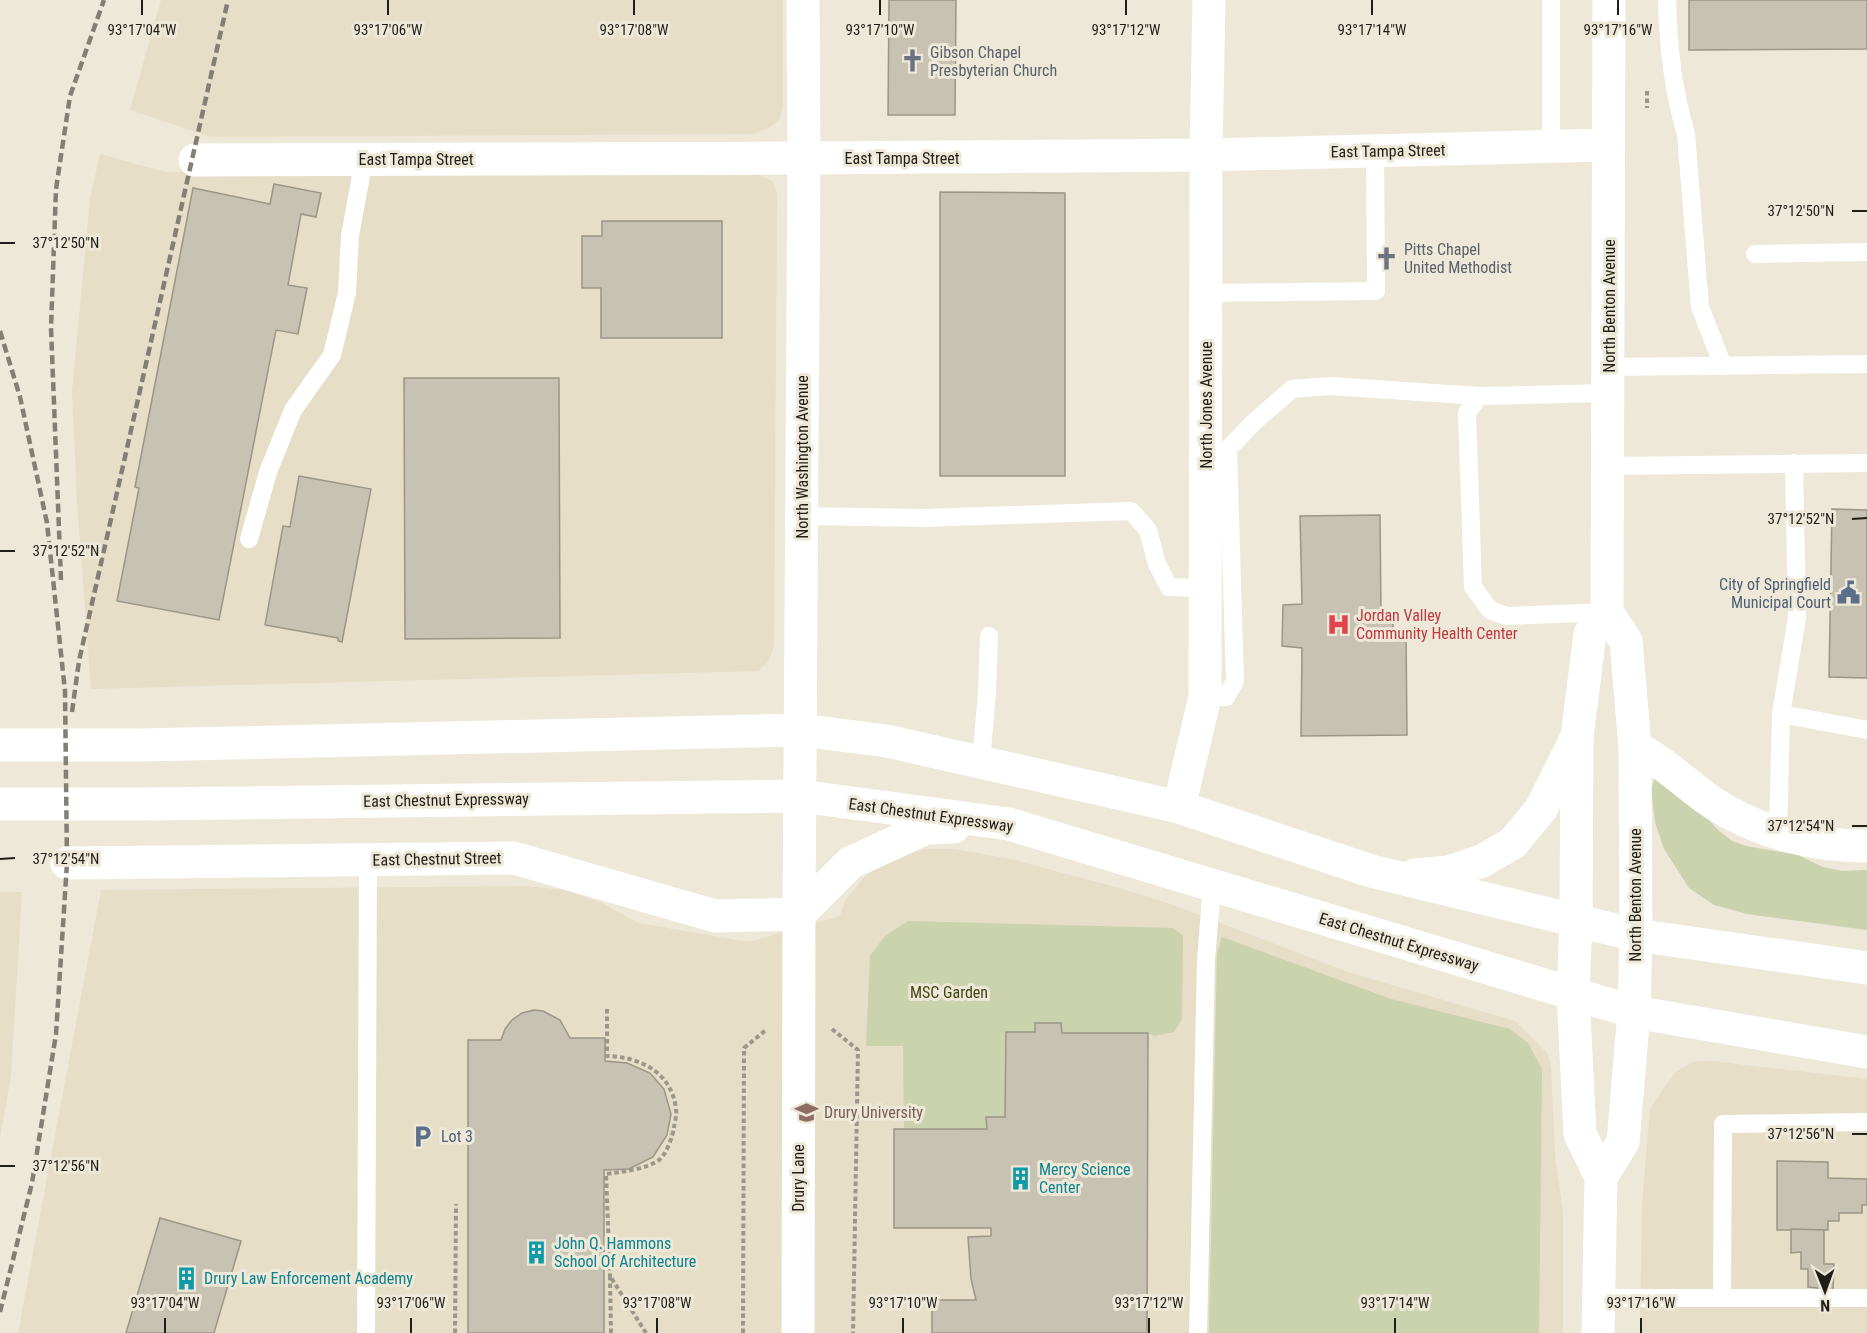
<svg xmlns="http://www.w3.org/2000/svg" width="1867" height="1333" font-family="'Roboto Condensed',sans-serif">
  <style>
    .built { fill: #e6dec6 }
    .green { fill: #cad2ae }
    .building { fill: #c7c2b1; stroke: #9b9686; stroke-width: 1.5 }
    .lines { fill: none; stroke-linecap: round; stroke-linejoin: round }
    .path { stroke: #9b978b; stroke-width: 4; stroke-dasharray: 4.5 3; stroke-linecap: butt }
    .lane { stroke: #fff; stroke-width: 18 }
    .street { stroke: #fff; stroke-width: 33 }
    .secondary { stroke: #fff; stroke-width: 33 }
    .primary { stroke: #fff; stroke-width: 33 }
    .rail { stroke: #837f74; stroke-width: 4.5; stroke-dasharray: 9 4.5; stroke-linecap: butt }
    .ticks { fill: none; stroke: #201e18; stroke-width: 2 }
    .labels { text-anchor: middle; dominant-baseline: central; stroke-width: 6; stroke-linejoin: round; paint-order: stroke }
    .worship-label { font-size: 16px; fill: #5b616d; stroke: #ede8d7; text-anchor: start }
    .street-label { font-size: 16px; fill: #201e18; stroke: #ede8d7 }
    .service-label { font-size: 16px; fill: #4e5e75; stroke: #ede8d7; text-anchor: end }
    .health-label { font-size: 16px; fill: #be3a42; stroke: #ede8d7; text-anchor: start }
    .park-label { font-size: 16px; fill: #404813; stroke: #ede8d7 }
    .education-label { font-size: 16px; fill: #785e54; stroke: #ede8d7; text-anchor: start }
    .culture-label { font-size: 16px; fill: #0d838f; stroke: #ede8d7; text-anchor: start }
    .ticks-label { font-size: 15px; text-anchor: middle; fill: #201e18; stroke: #ede8d7; stroke-width: 6; stroke-linejoin: round; paint-order: stroke }
  </style>
  <rect width="100%" height="100%" fill="#ede8d7"/>
  <g class="built">
    <polygon points="161,0 783,0 783,106 780,119 770,127 754,134 211,137 130,110"/>
    <polygon points="100,154 165,172 759,175 772,181 777,194 774,645 769,661 758,671 91,689 77,501 72,392 90,199"/>
    <polygon points="926,849 955,849 1010,859 1123,889 1173,905 1351,973 1515,1021 1548,1054 1551,1068 1555,1155 1563,1213 1563,1333 18,1333 101,890 526,886 564,890 600,902 638,923 749,942 840,916 845,901 866,875 894,858"/>
    <polygon points="0,892 22,892 11,1076 0,1138"/>
    <polygon points="1711,1061 1867,1079 1867,1333 1640,1333 1642,1204 1650,1110 1663,1089 1676,1072 1693,1062"/>
  </g>
  <g class="green">
    <polygon points="1656,774 1674,782 1718,830 1732,841 1746,846 1798,855 1823,867 1842,871 1867,870 1867,930 1747,914 1714,905 1689,888 1664,849 1655,822 1651,790"/>
    <polygon points="908,921 1173,928 1183,936 1182,1019 1174,1032 1154,1036 1148,1033 1062,1033 1061,1023 1036,1023 1035,1032 1006,1032 1005,1117 987,1117 987,1129 904,1128 903,1046 866,1046 870,956 884,937"/>
    <polygon points="1222,937 1391,999 1510,1029 1528,1043 1542,1069 1539,1333 1209,1333 1217,954"/>
  </g>
  <g class="building">
    <polygon points="889,0 956,0 955,115 888,115"/>
    <polygon points="1689,0 1867,0 1867,49 1689,50"/>
    <polygon points="274,184 321,193 316,217 301,214 288,285 307,288 298,334 276,330 219,620 117,601 139,488 135,487 193,188 270,204"/>
    <polygon points="940,192 1065,193 1065,476 940,476"/>
    <polygon points="602,221 722,221 722,338 601,338 601,288 582,288 582,236 602,236"/>
    <polygon points="404,378 559,378 560,638 405,639"/>
    <polygon points="299,476 371,489 342,642 338,641 338,638 265,625 283,526 290,527"/>
    <polygon points="1832,509 1867,510 1867,678 1829,677"/>
    <polygon points="1380,515 1381,613 1393,614 1393,633 1406,633 1407,735 1301,736 1302,648 1282,646 1283,605 1302,604 1300,516"/>
    <polygon points="534,1010 543,1011 560,1020 570,1038 605,1038 605,1061 627,1063 650,1073 664,1089 671,1114 667,1135 653,1157 629,1169 604,1170 604,1333 468,1333 468,1040 501,1040 505,1029 512,1020 522,1013"/>
    <polygon points="1035,1023 1061,1023 1062,1033 1148,1033 1147,1333 932,1333 932,1300 976,1300 971,1279 968,1237 991,1236 991,1228 894,1228 894,1129 987,1129 986,1117 1005,1117 1006,1032 1035,1032"/>
    <polygon points="1777,1161 1828,1162 1828,1178 1867,1179 1867,1205 1862,1205 1862,1213 1839,1213 1839,1221 1828,1221 1828,1230 1777,1230"/>
    <polygon points="160,1218 241,1241 214,1333 126,1333"/>
    <polygon points="1791,1229 1824,1230 1824,1264 1834,1264 1833,1292 1817,1291 1817,1288 1808,1287 1808,1269 1801,1269 1801,1252 1791,1253"/>
  </g>
  <g class="lines">
    <g class="path">
      <polyline points="1647,91 1647,108"/>
      <path d="M607 1009V1056C641 1057 672 1073 676 1109 677 1115 675 1122 674 1127 673 1136 666 1155 659 1160 647 1169 621 1172 606 1174L610 1276"/>
      <polyline points="832,1029 858,1050 853,1333"/>
      <polyline points="455,1333 456,1204"/>
      <polyline points="611,1333 610,1276 646,1333"/>
      <polyline points="743,1333 744,1048 766,1030"/>
    </g>
    <g class="lane">
      <polyline points="1551,0 1551,146"/>
      <path d="M1667 0C1668 45 1673 91 1686 134L1700 307 1723 366"/>
      <polyline points="1755,254 1867,252"/>
      <polyline points="1206,293 1376,291 1375,151"/>
      <polyline points="1608,367 1867,364"/>
      <polyline points="1206,452 1228,449 1254,422 1292,389 1330,386 1479,396"/>
      <polyline points="1608,466 1867,463"/>
      <polyline points="801,516 925,518 1131,511 1148,530 1157,564 1169,587 1205,588"/>
      <polyline points="249,539 268,472 293,410 332,355 347,293 350,236 364,159"/>
      <polyline points="1607,612 1506,616 1490,610 1473,587 1467,413 1479,396 1608,393"/>
      <polyline points="1205,697 1226,697 1235,681 1228,449"/>
      <polyline points="1781,714 1867,730"/>
      <polyline points="981,762 987,692 989,636"/>
      <polyline points="1778,833 1781,714 1797,618 1794,463"/>
      <polyline points="1598,1298 1867,1298"/>
      <polyline points="1722,1298 1723,1124 1867,1122"/>
      <polyline points="366,1333 368,860"/>
      <polyline points="1198,1333 1206,960 1212,886"/>
    </g>
    <g class="street">
      <polyline points="195,160 804,158 1206,155 1609,145"/>
      <path d="M1635 747C1663 761 1684 783 1710 801 1756 832 1812 846 1867 846"/>
      <polyline points="1179,807 1205,697 1206,155 1209,0"/>
      <polyline points="67,863 514,858 715,916 799,914"/>
      <polyline points="798,1333 799,914 804,158 803,0"/>
    </g>
    <g class="secondary">
      <polyline points="1601,1177 1623,1142 1634,1012 1636,935 1635,747 1626,641 1607,612 1609,0"/>
      <polyline points="1598,1333 1601,1177 1580,1134 1573,994 1576,920 1577,737 1590,634 1607,612"/>
    </g>
    <g class="primary">
      <polyline points="0,745 141,745 800,730 887,741 1179,807 1371,871 1636,935 1867,968"/>
      <polyline points="0,804 146,804 800,796 1009,824 1634,1012 1867,1052"/>
      <polyline points="1415,875 1449,872 1482,861 1513,843 1541,809 1577,737"/>
      <polyline points="799,914 850,863 926,828 954,827"/>
    </g>
    <g class="rail">
      <polyline points="0,331 20,397 47,523 65,691 67,863 56,1034 32,1183 0,1312"/>
      <polyline points="61,580 51,328 56,189 70,96 104,0"/>
      <polyline points="72,712 79,661 228,0"/>
    </g>
  </g>
  <path class="ticks" d="M142 0V15M388 0V15M634 0V15M880 0V15M1126 0V15M1372 0V15M1618 0V15M1852 211H1867M0 243H15M1852 519 1867 518M0 551H15M1852 826H1867M0 859 15 858M1852 1134H1867M0 1166H15M165 1318V1333M411 1318V1333M657 1318V1333M903 1318V1333M1149 1318V1333M1395 1318V1333M1641 1318V1333"/>
  <defs>
    <symbol id="church-bare" viewBox="-9 -9 18 18"><path d="M-1.2-6h2.4v3.5h3.3v2.4h-3.3V6h-2.4V-.1h-3.3v-2.4h3.3Z" fill="#6b7280" stroke="#ede8d7" stroke-width="2.5" paint-order="stroke"/></symbol>
    <symbol id="civic-bare" viewBox="-9 -9 18 18"><path d="M-.6-6.5H3V-4.5H.6V-3L4-1V1h2V6H-6V1h2V-1L-.6-3ZM-1.2 2.5V6h2.4V2.5Z" fill="#5c6f8a" stroke="#ede8d7" stroke-width="2.5" paint-order="stroke"/></symbol>
    <symbol id="hospital-bare" viewBox="-9 -9 18 18"><path d="M-5-5h3v3.5h4V-5h3V5h-3V1.5h-4V5h-3Z" fill="#e0444e" stroke="#ede8d7" stroke-width="2.5" paint-order="stroke"/></symbol>
    <symbol id="university-bare" viewBox="-9 -9 18 18"><path d="M0-5L7-2L0 1L-7-2ZM-4 1L0 2.5L4 1V4Q0 6-4 4Z" fill="#8d6e63" stroke="#ede8d7" stroke-width="2.5" paint-order="stroke"/></symbol>
    <symbol id="parking-bare" viewBox="-9 -9 18 18"><path d="M-3.5-5.5H1a3.5 3.5 0 0 1 0 7H-1V5.5H-3.5ZM-1-3.4V-.6H.8a1.4 1.4 0 0 0 0-2.8Z" fill="#5c6f8a" stroke="#ede8d7" stroke-width="2.5" paint-order="stroke"/></symbol>
    <symbol id="building-bare" viewBox="-9 -9 18 18"><path d="M-4-6H4V6H1V3H-1V6H-4ZM-2.5-4.3h1.7v1.8h-1.7ZM.8-4.3h1.7v1.8H.8ZM-2.5-1h1.7V.8h-1.7ZM.8-1h1.7V.8H.8Z" fill="#0f9aa8" stroke="#ede8d7" stroke-width="2.5" paint-order="stroke"/></symbol>
  </defs>
  <g fill-rule="evenodd">
    <use href="#church-bare" x="896" y="44" width="33" height="33"/>
    <use href="#church-bare" x="1370" y="242" width="33" height="33"/>
    <use href="#civic-bare" x="1832" y="576" width="33" height="33"/>
    <use href="#hospital-bare" x="1322" y="608" width="33" height="33"/>
    <use href="#university-bare" x="790" y="1096" width="33" height="33"/>
    <use href="#parking-bare" x="406" y="1120" width="33" height="33"/>
    <use href="#building-bare" x="1004" y="1162" width="33" height="33"/>
    <use href="#building-bare" x="520" y="1236" width="33" height="33"/>
    <use href="#building-bare" x="170" y="1262" width="33" height="33"/>
  </g>
  <g class="labels">
    <g class="worship-label">
      <text x="930" y="52">Gibson Chapel<tspan x="930" dy="18">Presbyterian Church</tspan></text>
      <text x="1404" y="249">Pitts Chapel<tspan x="1404" dy="18">United Methodist</tspan></text>
    </g>
    <g class="street-label">
      <text transform="translate(1388 151) rotate(-1)">East Tampa Street</text>
      <text x="902" y="158">East Tampa Street</text>
      <text x="416" y="159">East Tampa Street</text>
      <text transform="translate(1609 306) rotate(-90)">North Benton Avenue</text>
      <text transform="translate(1206 405) rotate(-90)">North Jones Avenue</text>
      <text transform="translate(802 457) rotate(-90)">North Washington Avenue</text>
      <text transform="translate(446 800) rotate(-1)">East Chestnut Expressway</text>
      <text transform="translate(931 815) rotate(8)">East Chestnut Expressway</text>
      <text transform="translate(437 859) rotate(-1)">East Chestnut Street</text>
      <text transform="translate(1635 895) rotate(-90)">North Benton Avenue</text>
      <text transform="translate(1399 942) rotate(17)">East Chestnut Expressway</text>
      <text transform="translate(798 1178) rotate(-90)">Drury Lane</text>
    </g>
    <g class="service-label">
      <text x="1831" y="584">City of Springfield<tspan x="1831" dy="18">Municipal Court</tspan></text>
      <text x="441" y="1136" text-anchor="start">Lot 3</text>
    </g>
    <g class="health-label">
      <text x="1356" y="615">Jordan Valley<tspan x="1356" dy="18">Community Health Center</tspan></text>
    </g>
    <g class="park-label">
      <text x="949" y="992">MSC Garden</text>
    </g>
    <g class="education-label">
      <text x="824" y="1112">Drury University</text>
    </g>
    <g class="culture-label">
      <text x="1039" y="1169">Mercy Science<tspan x="1039" dy="18">Center</tspan></text>
      <text x="554" y="1243">John Q. Hammons<tspan x="554" dy="18">School Of Architecture</tspan></text>
      <text x="204" y="1278">Drury Law Enforcement Academy</text>
    </g>
  </g>
  <g class="ticks-label">
    <text x="142" y="35">93°17'04"W</text>
    <text x="388" y="35">93°17'06"W</text>
    <text x="634" y="35">93°17'08"W</text>
    <text x="880" y="35">93°17'10"W</text>
    <text x="1126" y="35">93°17'12"W</text>
    <text x="1372" y="35">93°17'14"W</text>
    <text x="1618" y="35">93°17'16"W</text>
    <text x="1801" y="216">37°12'50"N</text>
    <text x="66" y="248">37°12'50"N</text>
    <text x="1801" y="524">37°12'52"N</text>
    <text x="66" y="556">37°12'52"N</text>
    <text x="1801" y="831">37°12'54"N</text>
    <text x="66" y="864">37°12'54"N</text>
    <text x="1801" y="1139">37°12'56"N</text>
    <text x="66" y="1171">37°12'56"N</text>
    <text x="165" y="1308">93°17'04"W</text>
    <text x="411" y="1308">93°17'06"W</text>
    <text x="657" y="1308">93°17'08"W</text>
    <text x="903" y="1308">93°17'10"W</text>
    <text x="1149" y="1308">93°17'12"W</text>
    <text x="1395" y="1308">93°17'14"W</text>
    <text x="1641" y="1308">93°17'16"W</text>
  </g>
  <g transform="translate(1825 1291) rotate(179)" stroke="#ede8d7" stroke-width="4.5" paint-order="stroke">
  <path d="M0-4.5L10 22L0 15L-10 22Z" fill="#201e18"/>
  <text y="-9" font-size="16" font-weight="bold" text-anchor="middle" fill="#201e18">N</text>
  </g>
</svg>
